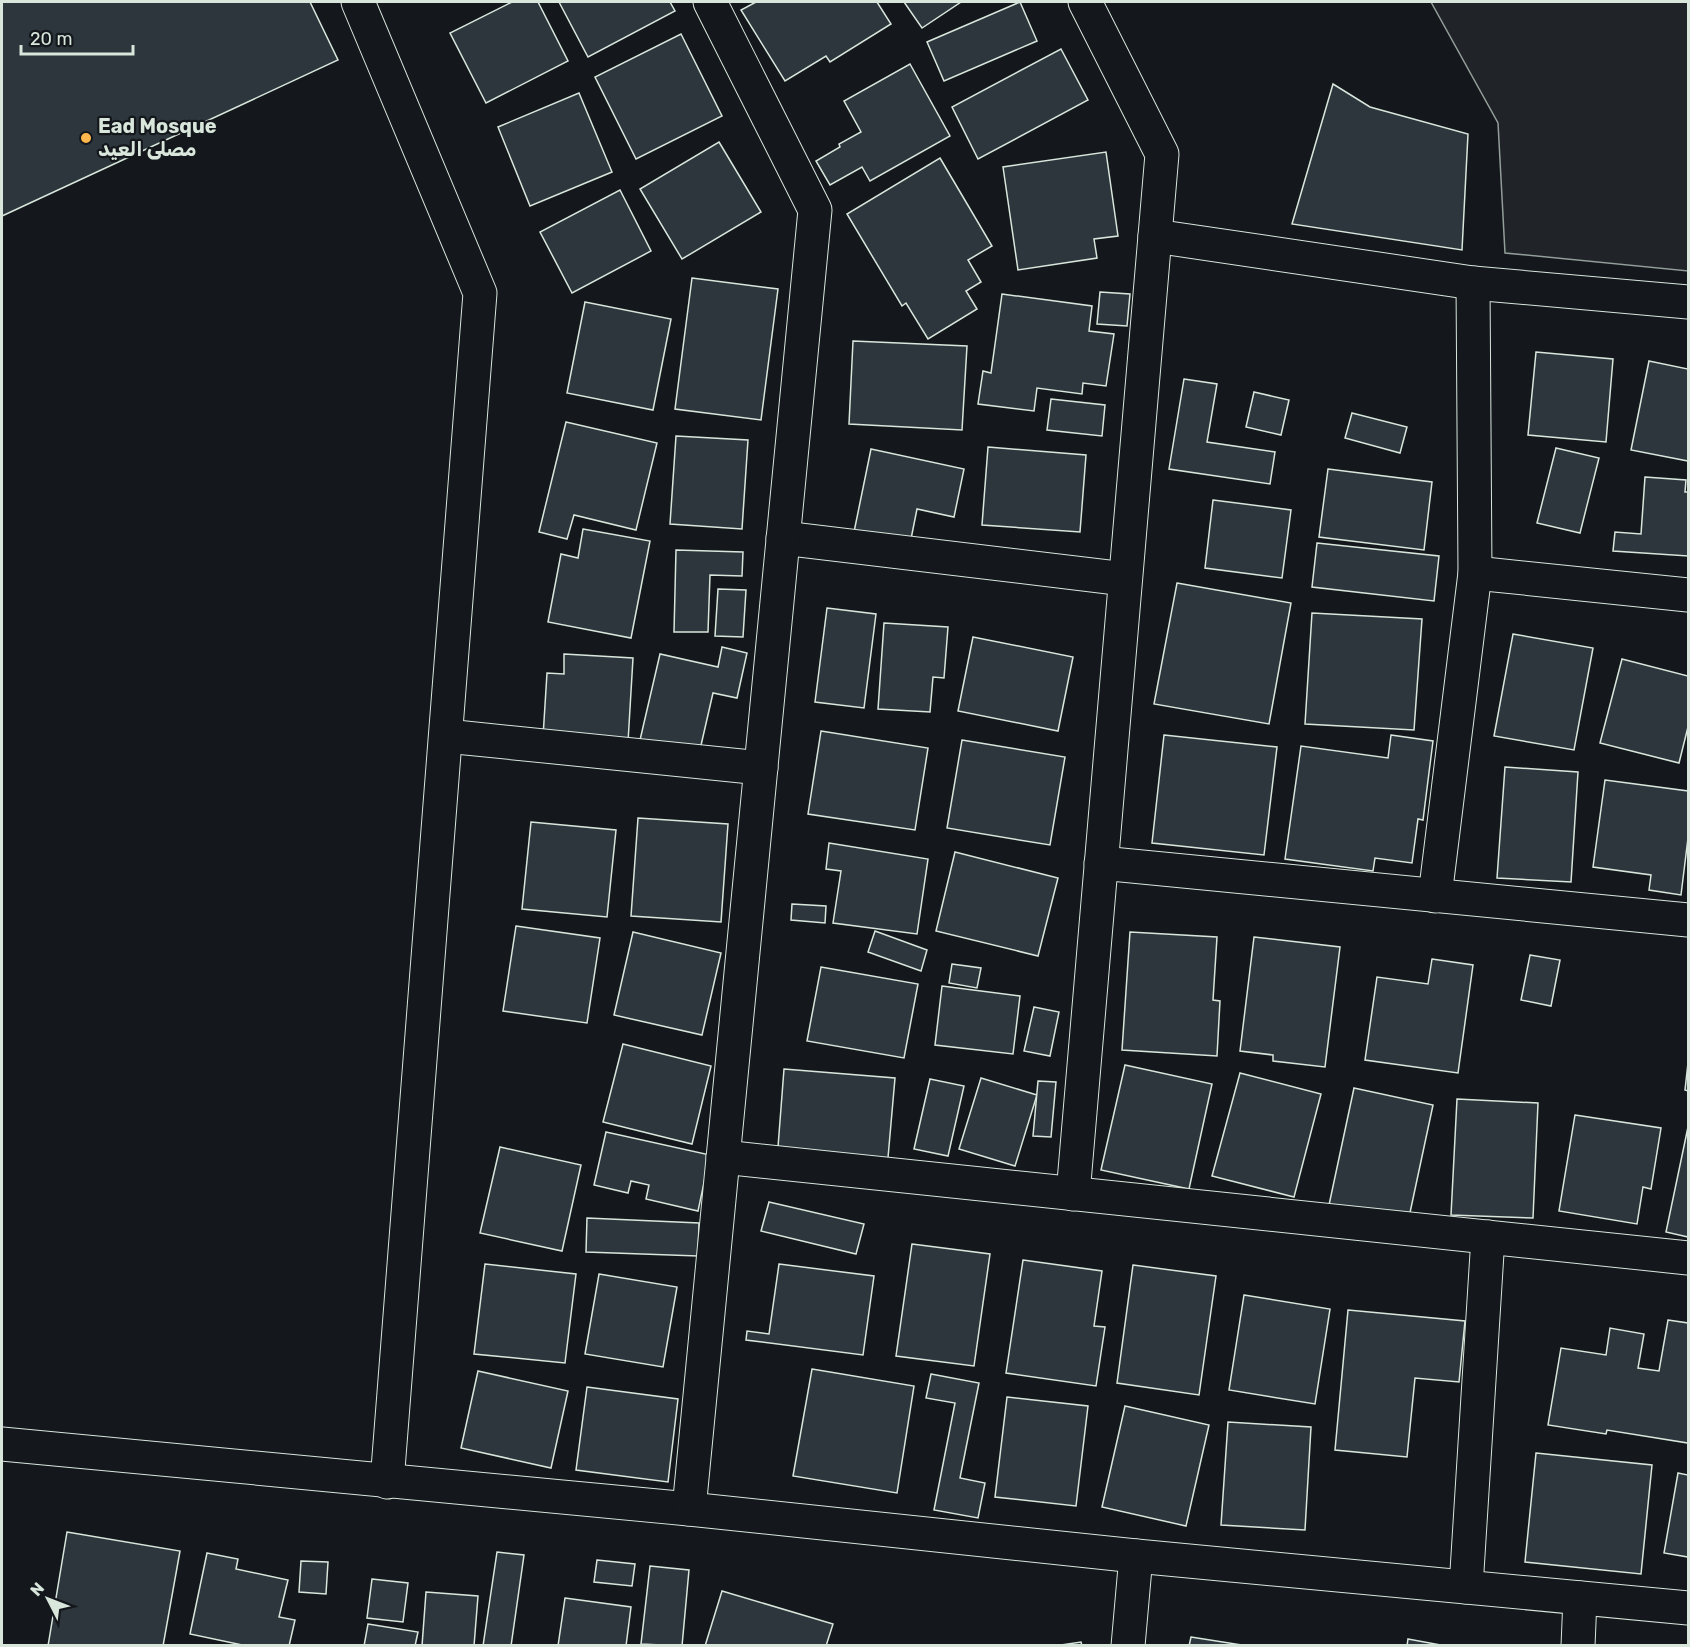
<svg xmlns="http://www.w3.org/2000/svg" width="1690" height="1647" font-family="Rubik,'Noto Naskh Arabic',sans-serif">
  <style>
    .green { fill: #202428; stroke: #939e99; stroke-width: 1.5 }
    .building { fill: #2c363c; stroke: #d8e6dc; stroke-width: 1.5 }
    .lines { fill: none; stroke-linecap: round; stroke-linejoin: round }
    .street-casing { stroke: #d8e6dc; stroke-width: 35 }
    .street { stroke: #14181c; stroke-width: 33 }
    .poi-dot { fill: #ffb74d; stroke: #14181c; stroke-width: 2 }
    .labels { text-anchor: middle; dominant-baseline: central; stroke-width: 4.5; stroke-linejoin: round; paint-order: stroke }
    .poi-label { font-size: 20px; font-weight: bold; fill: #d8e6dc; stroke: #14181c; text-anchor: start }
  </style>
  <rect width="100%" height="100%" fill="#14181c"/>
  <polygon class="green" points="1431,2 1688,2 1688,271 1505,253 1498,123"/>
  <g class="building">
    <polygon points="2,2 310,2 338,60 2,216"/>
    <polygon points="512,2 538,2 568,61 486,103 450,33"/>
    <polygon points="559,2 670,2 675,11 588,57"/>
    <polygon points="756,2 877,2 891,24 830,62 826,56 785,81 741,10"/>
    <polygon points="904,2 961,2 922,28"/>
    <polygon points="1020,2 1037,41 944,81 927,42"/>
    <polygon points="681,34 722,116 636,159 595,77"/>
    <polygon points="1061,49 1088,100 978,159 952,107"/>
    <polygon points="910,64 950,136 870,181 862,167 830,185 816,161 840,147 839,144 861,132 844,101"/>
    <polygon points="1333,84 1370,107 1468,134 1462,250 1292,224"/>
    <polygon points="579,93 612,172 530,206 498,127"/>
    <polygon points="719,142 761,212 682,259 640,189"/>
    <polygon points="1106,152 1118,236 1094,239 1097,258 1018,270 1003,167"/>
    <polygon points="940,158 992,246 968,260 981,282 966,291 977,309 928,339 906,303 902,306 847,214"/>
    <polygon points="620,190 651,251 572,293 540,232"/>
    <polygon points="692,278 778,289 761,420 675,409"/>
    <polygon points="1100,292 1130,294 1127,326 1097,324"/>
    <polygon points="1002,294 1092,306 1089,331 1114,334 1106,386 1083,383 1082,394 1037,388 1034,411 978,404 983,371 991,373"/>
    <polygon points="585,302 671,319 653,410 567,393"/>
    <polygon points="853,341 967,346 962,430 849,424"/>
    <polygon points="1536,352 1613,359 1606,442 1528,435"/>
    <polygon points="1649,361 1688,369 1688,461 1631,450"/>
    <polygon points="1184,379 1217,384 1207,442 1275,452 1270,484 1169,469"/>
    <polygon points="1254,392 1289,400 1281,435 1246,427"/>
    <polygon points="1051,399 1105,405 1102,436 1047,430"/>
    <polygon points="1352,413 1407,427 1400,453 1345,438"/>
    <polygon points="566,422 657,443 636,530 574,515 567,539 539,532"/>
    <polygon points="676,436 748,440 742,529 670,524"/>
    <polygon points="988,447 1086,455 1080,532 982,525"/>
    <polygon points="1556,448 1599,458 1580,533 1537,523"/>
    <polygon points="871,449 964,469 954,517 917,509 910,544 854,532"/>
    <polygon points="1328,469 1432,482 1424,550 1319,537"/>
    <polygon points="1645,477 1686,480 1685,492 1688,492 1688,556 1613,551 1615,532 1641,534"/>
    <polygon points="1213,500 1291,510 1282,578 1205,568"/>
    <polygon points="583,529 650,541 631,638 548,622 561,554 578,558"/>
    <polygon points="1317,543 1439,556 1434,601 1312,587"/>
    <polygon points="676,550 743,552 742,576 710,575 708,632 674,632"/>
    <polygon points="1177,583 1291,603 1269,724 1154,704"/>
    <polygon points="718,589 746,590 743,637 715,636"/>
    <polygon points="827,608 876,614 864,708 815,702"/>
    <polygon points="1312,613 1422,619 1414,730 1305,724"/>
    <polygon points="884,623 948,627 944,678 933,677 930,712 878,709"/>
    <polygon points="1513,634 1593,648 1574,750 1494,736"/>
    <polygon points="973,637 1073,657 1058,731 958,711"/>
    <polygon points="722,647 747,653 737,698 713,693 699,754 640,740 660,654 718,667"/>
    <polygon points="564,654 633,658 628,742 543,737 547,673 564,674"/>
    <polygon points="1622,659 1688,676 1688,727 1679,763 1600,743"/>
    <polygon points="821,731 928,748 915,830 808,814"/>
    <polygon points="1164,735 1277,747 1264,855 1152,843"/>
    <polygon points="1391,735 1433,741 1423,820 1418,819 1412,863 1375,858 1373,871 1285,859 1301,746 1388,758"/>
    <polygon points="962,740 1065,757 1050,845 947,828"/>
    <polygon points="1505,767 1578,772 1571,882 1497,878"/>
    <polygon points="1605,780 1688,791 1688,838 1681,895 1649,890 1651,875 1593,867"/>
    <polygon points="638,818 728,824 721,922 631,916"/>
    <polygon points="531,822 616,830 607,917 522,909"/>
    <polygon points="829,843 928,859 917,934 833,923 841,871 826,869"/>
    <polygon points="955,852 1058,878 1038,956 936,931"/>
    <polygon points="792,904 826,906 825,923 791,920"/>
    <polygon points="516,926 600,938 587,1023 503,1011"/>
    <polygon points="875,931 927,950 921,971 868,952"/>
    <polygon points="633,932 721,953 702,1035 614,1015"/>
    <polygon points="1130,932 1217,937 1213,1000 1220,1001 1217,1056 1122,1050"/>
    <polygon points="1254,937 1340,947 1325,1067 1273,1061 1273,1055 1240,1051"/>
    <polygon points="1530,955 1560,960 1551,1006 1521,1000"/>
    <polygon points="1432,959 1473,965 1458,1073 1365,1060 1377,977 1428,984"/>
    <polygon points="952,964 981,968 977,988 949,983"/>
    <polygon points="821,967 918,984 904,1058 807,1041"/>
    <polygon points="942,986 1020,996 1013,1054 935,1045"/>
    <polygon points="1034,1007 1059,1012 1050,1056 1024,1051"/>
    <polygon points="623,1044 711,1066 692,1144 603,1122"/>
    <polygon points="1688,1063 1688,1091 1685,1090"/>
    <polygon points="1125,1065 1212,1084 1189,1189 1101,1170"/>
    <polygon points="784,1069 895,1078 887,1169 777,1160"/>
    <polygon points="1240,1073 1321,1094 1294,1197 1212,1176"/>
    <polygon points="981,1078 1037,1095 1015,1166 959,1149"/>
    <polygon points="930,1079 964,1086 948,1156 914,1149"/>
    <polygon points="1038,1081 1056,1082 1051,1137 1033,1136"/>
    <polygon points="1354,1088 1433,1105 1408,1222 1329,1205"/>
    <polygon points="1457,1099 1538,1103 1533,1218 1451,1215"/>
    <polygon points="1575,1115 1661,1128 1651,1189 1643,1187 1637,1224 1559,1211"/>
    <polygon points="1688,1127 1688,1237 1666,1232"/>
    <polygon points="606,1132 710,1155 698,1211 646,1199 649,1185 631,1181 628,1193 594,1185"/>
    <polygon points="500,1147 581,1165 562,1251 480,1233"/>
    <polygon points="769,1202 864,1224 856,1254 761,1231"/>
    <polygon points="587,1218 699,1223 698,1256 586,1252"/>
    <polygon points="912,1244 990,1254 974,1366 896,1356"/>
    <polygon points="1023,1260 1102,1271 1094,1326 1105,1327 1096,1386 1006,1373"/>
    <polygon points="485,1264 576,1274 565,1363 474,1354"/>
    <polygon points="779,1264 874,1276 863,1355 746,1340 747,1331 769,1334"/>
    <polygon points="1133,1265 1216,1276 1199,1395 1117,1383"/>
    <polygon points="599,1274 677,1287 663,1367 585,1354"/>
    <polygon points="1244,1295 1330,1309 1315,1404 1229,1390"/>
    <polygon points="1348,1310 1465,1321 1459,1382 1415,1378 1407,1457 1335,1450"/>
    <polygon points="1668,1320 1688,1323 1688,1443 1607,1430 1606,1434 1548,1425 1561,1348 1606,1355 1610,1328 1644,1334 1638,1368 1659,1371"/>
    <polygon points="812,1369 914,1386 897,1493 793,1476"/>
    <polygon points="478,1371 568,1391 551,1468 461,1448"/>
    <polygon points="931,1374 979,1383 960,1478 985,1483 978,1518 934,1510 955,1403 926,1398"/>
    <polygon points="587,1387 678,1399 668,1482 576,1470"/>
    <polygon points="1007,1397 1088,1406 1076,1506 995,1497"/>
    <polygon points="1125,1406 1209,1425 1186,1526 1102,1507"/>
    <polygon points="1228,1422 1311,1427 1305,1530 1221,1525"/>
    <polygon points="1536,1453 1652,1465 1641,1574 1525,1562"/>
    <polygon points="1678,1473 1688,1475 1688,1557 1664,1553"/>
    <polygon points="67,1532 180,1551 163,1646 48,1646"/>
    <polygon points="497,1552 524,1555 511,1646 483,1646"/>
    <polygon points="207,1553 238,1559 236,1569 288,1580 279,1617 295,1620 289,1646 247,1646 190,1634"/>
    <polygon points="597,1560 635,1564 632,1586 594,1582"/>
    <polygon points="301,1561 328,1562 326,1594 299,1592"/>
    <polygon points="650,1566 689,1570 682,1646 641,1644"/>
    <polygon points="372,1579 408,1583 403,1622 367,1618"/>
    <polygon points="722,1591 833,1624 826,1646 705,1646"/>
    <polygon points="426,1592 478,1596 474,1646 422,1646"/>
    <polygon points="565,1598 631,1607 626,1646 558,1646"/>
    <polygon points="368,1624 418,1632 415,1646 364,1646"/>
    <polygon points="1191,1637 1248,1646 1189,1646"/>
    <polygon points="1408,1639 1446,1646 1407,1646"/>
    <polygon points="1081,1642 1082,1646 1054,1646"/>
  </g>
  <g class="lines">
    <defs>
      <g id="street">
        <polyline points="358,2 480,293 387,1482"/>
        <polyline points="1155,236 1473,283 1688,302"/>
        <polyline points="783,538 1125,579"/>
        <polyline points="1475,573 1688,595"/>
        <polyline points="446,736 761,768"/>
        <polyline points="1101,863 1688,920"/>
        <polyline points="1435,896 1475,573 1473,283"/>
        <polyline points="723,1157 1688,1258"/>
        <polyline points="1073,1194 1162,154 1085,2"/>
        <polyline points="2,1444 689,1509 1136,1556 1688,1608"/>
        <polyline points="689,1509 815,210 710,2"/>
        <polyline points="1466,1587 1488,1237"/>
        <polyline points="1128,1646 1136,1556"/>
        <polyline points="1578,1646 1580,1598"/>
      </g>
    </defs>
    <use href="#street" class="street-casing"/>
    <use href="#street" class="street"/>
  </g>
  <circle class="poi-dot" cx="86" cy="138" r="6"/>
  <g class="labels">
    <g class="poi-label">
      <text x="98" y="126">Ead Mosque<tspan x="98" dy="23">مصلى العيد</tspan></text>
    </g>
  </g>
  <rect width="1690" height="1647" fill="none" stroke="#d8e6dc" stroke-width="6"/>
  <g transform="translate(48 1599) rotate(312)" stroke="#14181c" stroke-width="4.5" paint-order="stroke">
  <path d="M0-4.5L10 22L0 15L-10 22Z" fill="#d8e6dc"/>
  <text y="-9" font-size="16" font-weight="bold" text-anchor="middle" fill="#d8e6dc">N</text>
  </g>
  <path d="M21 45v9h112v-9" fill="none" stroke="#d8e6dc" stroke-width="3"/>
  <text x="30" y="45" font-size="18" fill="#d8e6dc" stroke="#14181c" stroke-width="4.5" paint-order="stroke">20 m</text>
</svg>
